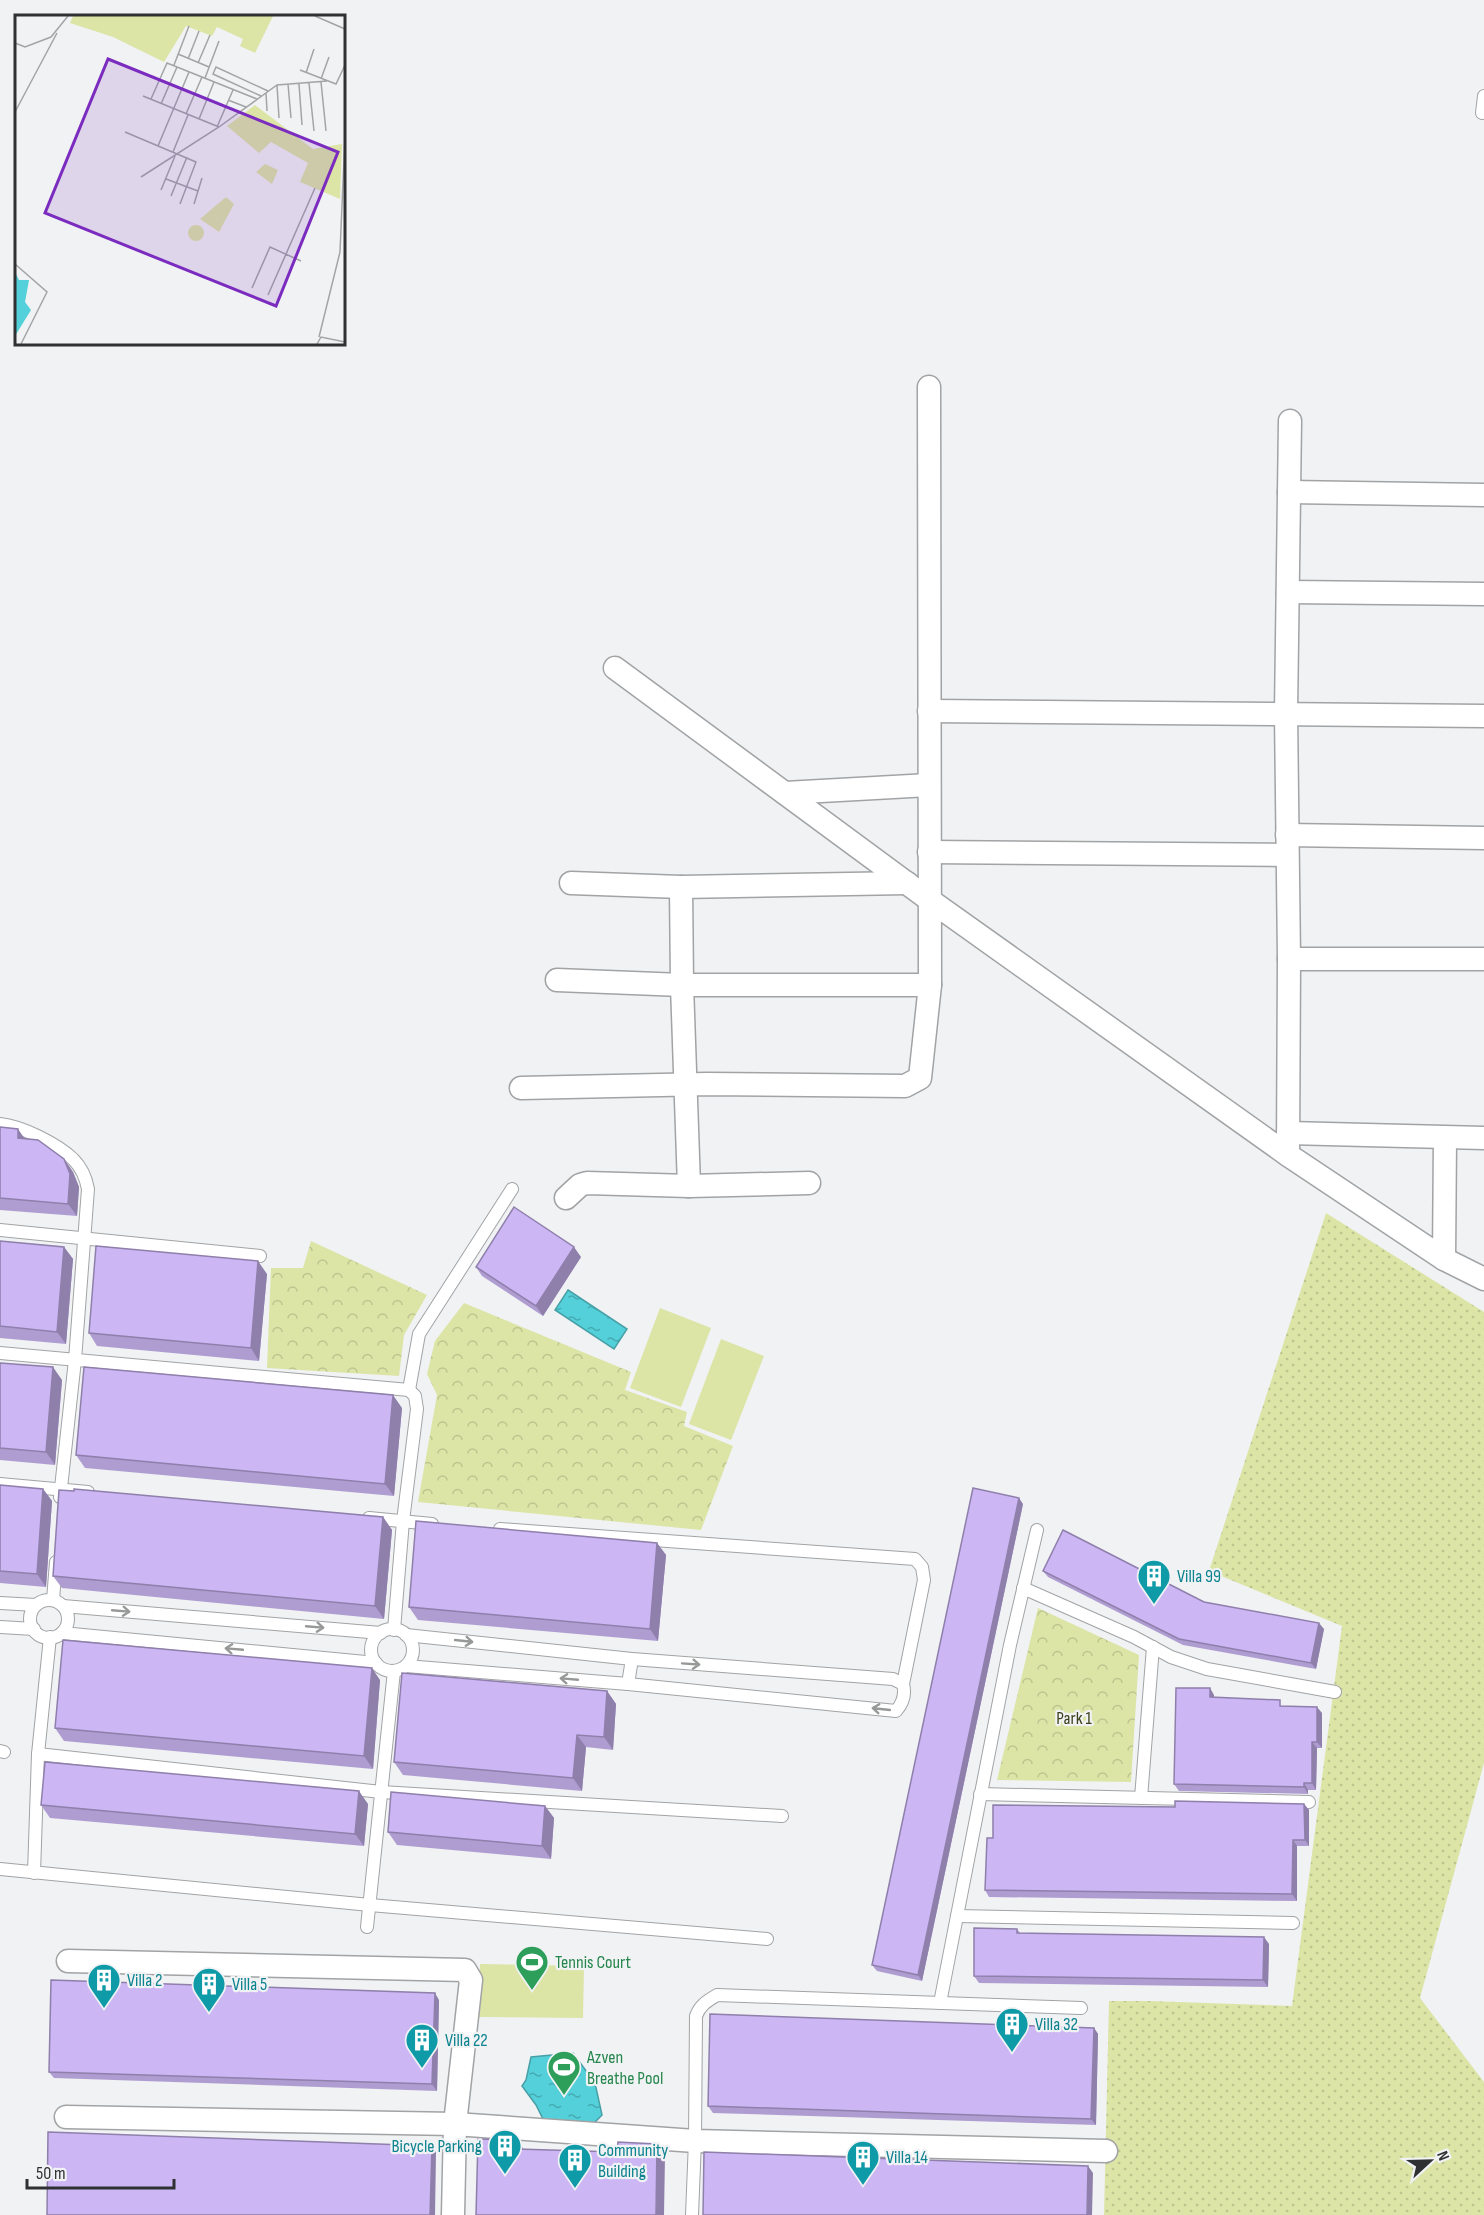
<svg xmlns="http://www.w3.org/2000/svg" width="1484" height="2215" font-family="'Sofia Sans Condensed',sans-serif">
  <style>
    .grass { fill: url(#grass-dots) }
    .park { fill: url(#park-crowns) }
    .garden { fill: #dce5a6 }
    .water { fill: url(#water-ripples); stroke: #48a0a7; stroke-width: 1.5 }
    .lines { fill: none; stroke-linecap: round; stroke-linejoin: round }
    .service-casing { stroke: #a1a3a5; stroke-width: 14 }
    .minor-casing { stroke: #a1a3a5; stroke-width: 25 }
    .service { stroke: #fff; stroke-width: 12 }
    .minor { stroke: #fff; stroke-width: 22 }
    .wall { fill: #af9dd2 }
    .shaded-wall { fill: #8f7fab }
    .building { fill: #ccb6f4; stroke: #8f7fab; stroke-width: 1.5 }
    .oneway { stroke: #979898 }
    .labels { text-anchor: middle; dominant-baseline: central; stroke-width: 4.5; stroke-linejoin: round; paint-order: stroke }
    .culture-label { font-size: 18px; fill: #0d838f; stroke: #f0f2f4; text-anchor: start }
    .park-label { font-size: 18px; fill: #3b3f1b; stroke: #f0f2f4 }
    .leisure-label { font-size: 18px; fill: #27864d; stroke: #f0f2f4; text-anchor: start }
    .inset-road { fill: none; stroke: #a3a4a6; stroke-width: 1.5 }
    .view { fill: #7b2cbf; fill-opacity: 0.15; stroke: #7b2cbf; stroke-width: 3 }
    .inset-edge { fill: none; stroke: #2f3031; stroke-width: 3 }
  </style>
  <defs>
    <pattern id="grass-dots" width="8" height="8" patternUnits="userSpaceOnUse" patternTransform="scale(1.5)"><rect width="8" height="8" fill="#dce5a6"/><path d="M2 2h.1M6 6h.1" fill="none" stroke="#bdc58f" stroke-width="1.8" stroke-linecap="round"/></pattern>
    <pattern id="park-crowns" width="20" height="18" patternUnits="userSpaceOnUse" patternTransform="scale(1.5)"><rect width="20" height="18" fill="#dce5a6"/><path d="M2 6a3 3 0 1 1 6 0M12 15a3 3 0 1 1 6 0" fill="none" stroke="#bdc58f"/></pattern>
    <pattern id="water-ripples" width="26" height="14" patternUnits="userSpaceOnUse" patternTransform="scale(1.5)"><rect width="26" height="14" fill="#53d0d9"/><path d="M2 4q2-2 4 0t4 0M15 11q2-2 4 0t4 0" fill="none" stroke="#45a9b1"/></pattern>
  </defs>
  <rect width="100%" height="100%" fill="#f0f2f4"/>
  <polygon class="grass" points="1326,1213 1484,1312 1484,1763 1420,1998 1484,2082 1484,2215 1104,2215 1109,2001 1149,2001 1292,2006 1342,1626 1209,1571"/>
  <g class="park">
    <polygon points="311,1241 427,1295 404,1335 399,1376 267,1368 271,1268 303,1268"/>
    <polygon points="464,1303 631,1372 625,1390 687,1412 684,1426 733,1446 701,1530 418,1502 437,1395 427,1374 435,1341"/>
    <polygon points="1038,1608 1139,1655 1131,1782 997,1780"/>
  </g>
  <g class="garden">
    <polygon points="660,1308 711,1328 681,1407 630,1388"/>
    <polygon points="721,1339 764,1356 731,1440 689,1424"/>
    <polygon points="480,1964 584,1966 583,2018 479,2017"/>
  </g>
  <g class="water">
    <polygon points="568,1290 627,1329 614,1349 555,1310"/>
    <polygon points="573,2053 595,2083 602,2115 588,2129 547,2127 536,2105 522,2086 526,2080 531,2057"/>
  </g>
  <g class="lines">
    <defs>
      <g id="service">
        <polyline points="1482,113 1484,96"/>
        <path d="M0 1124C22 1126 57 1144 73 1159 82 1168 86 1178 88 1189L75 1360 60 1497"/>
        <polyline points="0,1230 260,1256"/>
        <polyline points="0,1353 409,1390 415,1396 417,1409 403,1521 394,1630"/>
        <polyline points="409,1390 419,1334 512,1189"/>
        <polyline points="0,1484 88,1492"/>
        <polyline points="369,1518 432,1524"/>
        <polyline points="500,1529 915,1559 922,1567 924,1580 903,1684"/>
        <polyline points="1023,1588 1134,1637 1171,1657 1207,1669 1335,1692"/>
        <polyline points="53,1600 56,1562"/>
        <circle cx="49" cy="1619" r="19"/>
        <polyline points="0,1603 36,1605"/>
        <polyline points="63,1606 381,1633"/>
        <polyline points="0,1627 34,1629"/>
        <circle cx="392" cy="1650" r="21"/>
        <polyline points="62,1633 376,1663"/>
        <path d="M406 1635 632 1659 893 1679 903 1684C906 1695 903 1703 896 1711L628 1684 406 1666"/>
        <polyline points="50,1637 38,1754 381,1792 782,1816"/>
        <polyline points="628,1684 632,1659"/>
        <polyline points="0,1751 4,1752"/>
        <polyline points="980,1794 1309,1802"/>
        <polyline points="1141,1798 1153,1647"/>
        <polyline points="0,1869 370,1905 767,1939"/>
        <polyline points="34,1873 38,1754"/>
        <polyline points="957,1916 1293,1923"/>
        <polyline points="367,1927 394,1671"/>
        <polyline points="940,2003 1010,1645 1037,1530"/>
        <path d="M692 2215 695 2141 696 2016C700 2005 707 2001 717 1995L1081 2008"/>
      </g>
      <g id="minor">
        <polyline points="1289,492 1484,495"/>
        <polyline points="1288,592 1484,594"/>
        <polyline points="615,668 931,901 1288,1155 1444,1259 1484,1279"/>
        <polyline points="929,711 1484,716"/>
        <polyline points="785,793 929,785"/>
        <polyline points="1287,835 1484,838"/>
        <polyline points="929,852 1287,855"/>
        <polyline points="571,883 681,887 907,883"/>
        <polyline points="681,887 682,985 689,1186"/>
        <polyline points="1289,959 1484,959"/>
        <polyline points="557,980 682,985 930,985"/>
        <polyline points="521,1088 707,1084 905,1086 920,1078 930,985 929,387"/>
        <polyline points="1288,1133 1484,1138"/>
        <polyline points="1288,1155 1289,959 1286,713 1290,421"/>
        <polyline points="566,1198 580,1185 587,1183 689,1186 809,1183"/>
        <polyline points="1444,1259 1445,1139"/>
        <polyline points="68,1961 465,1970 471,1980 455,2124 453,2215"/>
        <polyline points="66,2117 455,2124 695,2141 1106,2151"/>
      </g>
    </defs>
    <use href="#service" class="service-casing"/>
    <use href="#minor" class="minor-casing"/>
    <use href="#service" class="service"/>
    <use href="#minor" class="minor"/>
  </g>
  <g class="wall">
    <polygon points="0,1126 1,1128 24,1138 64,1159 73,1172 79,1187 77,1216 0,1210"/>
    <polygon points="0,1241 64,1247 73,1259 66,1344 0,1338"/>
    <polygon points="581,1257 543,1316 482,1276 476,1267"/>
    <polygon points="267,1274 259,1361 97,1346 89,1333"/>
    <polygon points="0,1363 62,1380 55,1465 0,1460"/>
    <polygon points="402,1408 394,1496 85,1468 76,1455"/>
    <polygon points="0,1485 43,1489 52,1501 46,1587 0,1583"/>
    <polygon points="1023,1504 922,1981 877,1971 872,1965"/>
    <polygon points="383,1517 392,1530 384,1619 62,1588 53,1576"/>
    <polygon points="657,1543 666,1555 658,1641 418,1620 409,1607"/>
    <polygon points="1043,1571 1204,1602 1324,1629 1316,1669 1183,1645 1048,1577"/>
    <polygon points="380,1680 373,1769 64,1741 55,1728"/>
    <polygon points="607,1691 616,1704 613,1750 586,1747 582,1791 403,1775 394,1762"/>
    <polygon points="1214,1695 1214,1697 1284,1706 1322,1713 1322,1748 1317,1748 1316,1790 1308,1790 1308,1794 1179,1791 1174,1784"/>
    <polygon points="368,1804 364,1846 50,1818 41,1805"/>
    <polygon points="1304,1804 1309,1810 1309,1846 1297,1846 1297,1901 989,1897 985,1890 993,1838 1175,1807"/>
    <polygon points="545,1806 554,1818 551,1859 397,1845 388,1832"/>
    <polygon points="1017,1929 1021,1934 1269,1944 1268,1987 979,1983 974,1976"/>
    <polygon points="439,2000 437,2091 54,2078 49,2072"/>
    <polygon points="1094,2028 1098,2034 1096,2125 713,2113 708,2106"/>
  </g>
  <g class="shaded-wall">
    <polygon points="18,1129 27,1142 18,1138"/>
    <polygon points="64,1159 73,1172 79,1187 77,1216 68,1204"/>
    <polygon points="64,1247 73,1259 66,1344 57,1332"/>
    <polygon points="574,1247 581,1257 543,1316 536,1306"/>
    <polygon points="258,1261 267,1274 259,1361 251,1348"/>
    <polygon points="53,1367 62,1380 55,1465 46,1452"/>
    <polygon points="393,1395 402,1408 394,1496 385,1484"/>
    <polygon points="43,1489 52,1501 46,1587 37,1574"/>
    <polygon points="1019,1498 1023,1504 922,1981 918,1975"/>
    <polygon points="383,1517 392,1530 384,1619 375,1606"/>
    <polygon points="657,1543 666,1555 658,1641 650,1629"/>
    <polygon points="1319,1623 1324,1629 1316,1669 1311,1663"/>
    <polygon points="372,1668 380,1680 373,1769 364,1756"/>
    <polygon points="1210,1688 1214,1695 1214,1703 1210,1697"/>
    <polygon points="607,1691 616,1704 613,1750 604,1737"/>
    <polygon points="1317,1707 1322,1713 1322,1748 1317,1742"/>
    <polygon points="577,1735 586,1747 582,1791 573,1778"/>
    <polygon points="1312,1742 1317,1748 1316,1790 1312,1783"/>
    <polygon points="1304,1783 1308,1790 1308,1794 1304,1787"/>
    <polygon points="359,1791 368,1804 364,1846 355,1834"/>
    <polygon points="1304,1804 1309,1810 1309,1846 1305,1840"/>
    <polygon points="545,1806 554,1818 551,1859 542,1846"/>
    <polygon points="1293,1840 1297,1846 1297,1901 1292,1894"/>
    <polygon points="1264,1937 1269,1944 1268,1987 1263,1980"/>
    <polygon points="435,1993 439,2000 437,2091 432,2084"/>
    <polygon points="1094,2028 1098,2034 1096,2125 1091,2119"/>
    <polygon points="517,2140 525,2151 517,2149"/>
    <polygon points="657,2144 665,2155 664,2215 656,2215"/>
    <polygon points="432,2146 436,2152 435,2215 430,2215"/>
    <polygon points="1088,2166 1093,2173 1092,2215 1087,2215"/>
  </g>
  <g class="building">
    <polygon points="0,1127 18,1129 18,1138 38,1140 64,1159 70,1174 68,1204 0,1198"/>
    <polygon points="514,1207 574,1247 536,1306 476,1267"/>
    <polygon points="0,1241 64,1247 57,1332 0,1326"/>
    <polygon points="96,1246 258,1261 251,1348 89,1333"/>
    <polygon points="0,1363 53,1367 46,1452 0,1448"/>
    <polygon points="84,1367 393,1395 385,1484 76,1455"/>
    <polygon points="0,1485 43,1489 37,1574 0,1571"/>
    <polygon points="973,1488 1019,1498 918,1975 872,1965"/>
    <polygon points="74,1489 383,1517 375,1606 53,1576 59,1490 74,1491"/>
    <polygon points="416,1521 657,1543 650,1629 409,1607"/>
    <polygon points="1063,1530 1204,1602 1319,1623 1311,1663 1179,1639 1043,1571"/>
    <polygon points="63,1640 372,1668 364,1756 55,1728"/>
    <polygon points="402,1673 607,1691 604,1737 577,1735 573,1778 394,1762"/>
    <polygon points="1176,1688 1210,1688 1210,1697 1280,1700 1280,1706 1317,1707 1317,1742 1312,1742 1312,1783 1304,1783 1304,1787 1174,1784"/>
    <polygon points="45,1762 359,1791 355,1834 41,1805"/>
    <polygon points="391,1792 545,1806 542,1846 388,1832"/>
    <polygon points="1175,1801 1304,1804 1305,1840 1293,1840 1292,1894 985,1890 987,1838 993,1838 993,1805 1175,1807"/>
    <polygon points="974,1928 1017,1929 1017,1933 1264,1937 1263,1980 974,1976"/>
    <polygon points="51,1980 435,1993 432,2084 49,2072"/>
    <polygon points="710,2014 1094,2028 1091,2119 708,2106"/>
    <polygon points="48,2132 432,2146 430,2215 47,2215"/>
    <polygon points="478,2139 517,2140 517,2149 617,2152 618,2142 657,2144 656,2215 476,2215"/>
    <polygon points="704,2152 1088,2166 1087,2215 703,2215"/>
  </g>
  <defs><path id="oneway-shaft" d="M-6 0H5M1.5-3L5.5 0L1.5 3" fill="none" stroke-width="1.6" stroke-linecap="round" stroke-linejoin="round" transform="scale(1.5)"/></defs>
  <g class="oneway">
    <use href="#oneway-shaft" transform="translate(121 1611) rotate(5)"/>
    <use href="#oneway-shaft" transform="translate(315 1627) rotate(5)"/>
    <use href="#oneway-shaft" transform="translate(464 1641) rotate(6)"/>
    <use href="#oneway-shaft" transform="translate(234 1649) rotate(-175)"/>
    <use href="#oneway-shaft" transform="translate(691 1664) rotate(4)"/>
    <use href="#oneway-shaft" transform="translate(569 1679) rotate(-175)"/>
    <use href="#oneway-shaft" transform="translate(881 1709) rotate(-174)"/>
  </g>
  <defs>
    <symbol id="building-pin" viewBox="-11 -11 22 30"><path d="M0 17L-7.5 6A9.5 9.5 0 1 1 7.5 6Z" fill="#0f9aa8" stroke="#f0f2f4"/><path d="M-4-6H4V6H1V3H-1V6H-4ZM-2.5-4.3h1.7v1.8h-1.7ZM.8-4.3h1.7v1.8H.8ZM-2.5-1h1.7V.8h-1.7ZM.8-1h1.7V.8H.8Z" fill="#fff"/></symbol>
    <symbol id="stadium-pin" viewBox="-11 -11 22 30"><path d="M0 17L-7.5 6A9.5 9.5 0 1 1 7.5 6Z" fill="#2e9e5b" stroke="#f0f2f4"/><path d="M0-5a6.5 5 0 1 0 0 10a6.5 5 0 1 0 0-10ZM-3.5-1.8h7v3.6h-7Z" fill="#fff"/></symbol>
  </defs>
  <g fill-rule="evenodd">
    <use href="#building-pin" x="1135" y="1557" width="38" height="52"/>
    <use href="#stadium-pin" x="513" y="1943" width="38" height="52"/>
    <use href="#building-pin" x="85" y="1961" width="38" height="52"/>
    <use href="#building-pin" x="190" y="1965" width="38" height="52"/>
    <use href="#building-pin" x="993" y="2005" width="38" height="52"/>
    <use href="#building-pin" x="403" y="2021" width="38" height="52"/>
    <use href="#stadium-pin" x="545" y="2048" width="38" height="52"/>
    <use href="#building-pin" x="486" y="2127" width="38" height="52"/>
    <use href="#building-pin" x="844" y="2138" width="38" height="52"/>
    <use href="#building-pin" x="556" y="2141" width="38" height="52"/>
  </g>
  <g class="labels">
    <g class="culture-label">
      <text x="1177" y="1576">Villa 99</text>
      <text x="127" y="1980">Villa 2</text>
      <text x="232" y="1984">Villa 5</text>
      <text x="1035" y="2024">Villa 32</text>
      <text x="445" y="2040">Villa 22</text>
      <text x="482" y="2146" text-anchor="end">Bicycle Parking</text>
      <text x="598" y="2150">Community<tspan x="598" dy="21">Building</tspan></text>
      <text x="886" y="2157">Villa 14</text>
    </g>
    <g class="park-label">
      <text x="1074" y="1718">Park 1</text>
    </g>
    <g class="leisure-label">
      <text x="555" y="1962">Tennis Court</text>
      <text x="587" y="2057">Azven<tspan x="587" dy="21">Breathe Pool</tspan></text>
    </g>
  </g>
  <g transform="translate(15 15)">
    <rect width="330" height="330" fill="#f0f2f4"/>
    <path d="M58 1H258L240 38 225 31 228 24 202 12 197 21 171 11 149 47 98 22 55 8ZM240 90 298 134 327 129 325 184 285 167 293 148 256 127 244 138 212 111Z" fill="#dce5a6"/>
    <path d="M250 149 263 155 257 169 241 157ZM211 182 219 189 204 217 185 204ZM173 218a8 8 0 1 1 16 0a8 8 0 1 1-16 0Z" fill="#dce5a6"/>
    <path d="M0 257 4 265H14L10 287 16 295 0 321Z" fill="#53d0d9"/>
    <path class="inset-road" d="M300 1 330 14M0 28 10 32 36 22 53 1M163 39 194 52M173 44 184 16M183 48 195 20M159 50 174 11M285 55 321 69 330 50M291 58 299 34M190 63 204 26M306 64 314 42M306 67 311 116M294 68 299 116M273 69 276 103M284 69 287 110M262 70 264 103M251 78 252 96M128 81 204 112M246 81 198 59 201 52 253 76M136 84 152 48 242 84M213 85 231 92M146 89 162 52M0 97 42 18M171 99 187 62M184 104 199 67M202 112 218 75M110 117 181 147 165 189M143 131 174 57M158 137 173 100M126 162 204 112 262 70 312 66M151 164 183 176M146 175 160 141M156 181 172 142M179 189 187 163M0 249 32 277 6 329M237 273 255 232 286 246M253 280 300 173M304 322 325 237 330 121M302 329 306 322 330 327"/>
    <path class="view" d="M93 44 323 137 261 291 30 198Z"/>
    <rect width="330" height="330" class="inset-edge"/>
  </g>
  <g transform="translate(1430 2161) rotate(68)" stroke="#f0f2f4" stroke-width="4.5" paint-order="stroke">
  <path d="M0-4.5L10 22L0 15L-10 22Z" fill="#2f3031"/>
  <text y="-9" font-size="16" font-weight="bold" text-anchor="middle" fill="#2f3031">N</text>
  </g>
  <path d="M27 2179v9h147v-9" fill="none" stroke="#2f3031" stroke-width="3"/>
  <text x="36" y="2179" font-size="18" fill="#2f3031" stroke="#f0f2f4" stroke-width="4.5" paint-order="stroke">50 m</text>
</svg>
